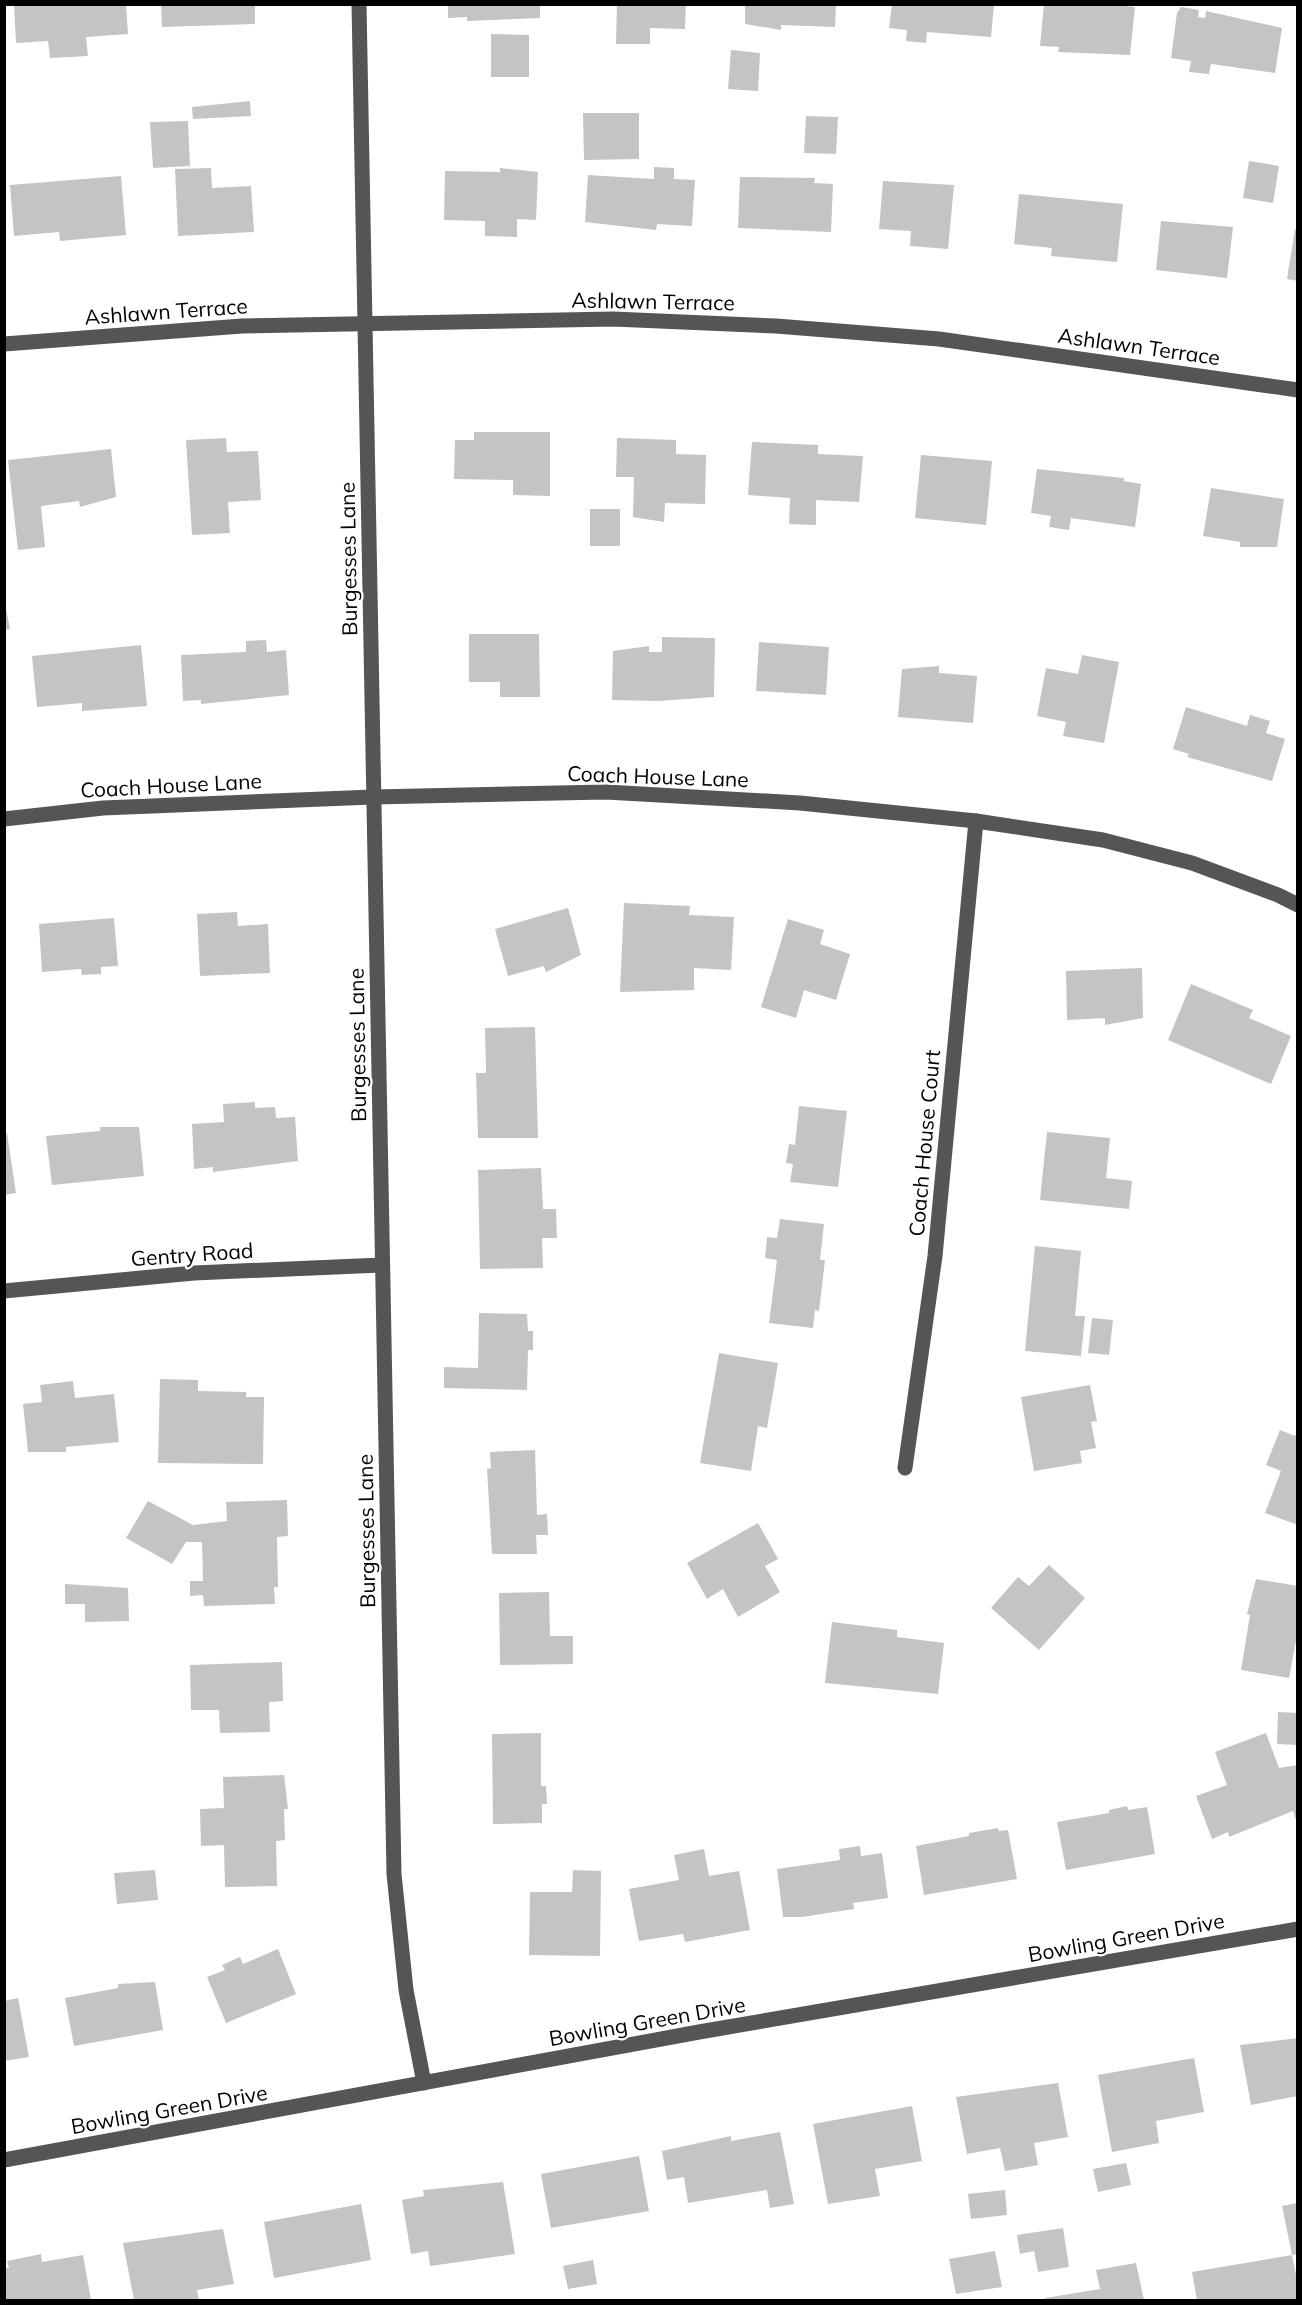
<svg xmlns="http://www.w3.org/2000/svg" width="1302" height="2305" font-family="Mulish,sans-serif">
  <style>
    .building { fill: #c4c4c4 }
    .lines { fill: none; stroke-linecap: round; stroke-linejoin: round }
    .minor { stroke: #555; stroke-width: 15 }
    .labels { text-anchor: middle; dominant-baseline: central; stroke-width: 4.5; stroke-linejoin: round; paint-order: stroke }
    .street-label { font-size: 21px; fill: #000; stroke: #fff }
  </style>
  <rect width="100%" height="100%" fill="#fff"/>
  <g class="building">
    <polygon points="14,4 126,4 128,34 86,37 88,56 50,58 48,41 16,43"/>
    <polygon points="161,4 255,4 255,24 162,27"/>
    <polygon points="448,4 540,4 540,18 467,21 467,17 448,18"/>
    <polygon points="617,4 686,4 685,29 650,28 650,44 616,44"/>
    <polygon points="745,4 836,4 835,27 781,25 781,30 745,24"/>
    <polygon points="892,4 994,4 991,37 927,32 926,43 906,41 907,30 889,28"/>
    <polygon points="1044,4 1107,4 1135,7 1130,55 1058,52 1059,47 1040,46"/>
    <polygon points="1181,7 1199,10 1198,17 1205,18 1206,11 1282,28 1275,73 1211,64 1209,74 1189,72 1191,61 1171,58 1177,13"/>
    <polygon points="491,34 529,35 529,77 491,77"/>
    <polygon points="731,50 760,53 758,91 728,89"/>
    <polygon points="250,101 251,116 193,119 192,107"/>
    <polygon points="583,113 639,113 639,159 584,160"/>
    <polygon points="806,116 838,117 836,154 804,153"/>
    <polygon points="188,121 190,166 153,168 150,122"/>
    <polygon points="1249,161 1279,166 1273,203 1243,198"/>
    <polygon points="654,167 674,168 674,179 695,180 692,226 657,224 656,230 585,222 588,175 654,179"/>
    <polygon points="211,168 212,188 251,186 254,232 178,236 175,169"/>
    <polygon points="500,168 538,172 536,220 517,219 517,237 485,236 485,221 444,220 445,171 500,172"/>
    <polygon points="121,176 126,235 60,241 59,232 14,236 10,185"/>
    <polygon points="740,177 815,178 814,183 833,184 831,232 738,228"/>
    <polygon points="883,181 954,185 948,249 910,246 911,231 879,229"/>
    <polygon points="1019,194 1123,204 1117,262 1051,256 1052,248 1014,244"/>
    <polygon points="1161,221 1233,227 1227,278 1156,270"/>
    <polygon points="1295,229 1298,229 1298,281 1287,279"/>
    <polygon points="474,432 550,432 550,496 513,495 513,480 454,479 455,440 474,440"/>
    <polygon points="226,438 227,452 258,451 261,500 228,502 230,533 192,535 186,440"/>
    <polygon points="617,438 676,440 676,454 706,455 705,504 665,503 664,522 633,517 634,477 616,477"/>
    <polygon points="752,442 818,445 818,454 863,456 859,502 816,500 816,525 789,524 790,498 748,495"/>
    <polygon points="111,449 116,497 80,507 79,501 41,506 45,547 18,550 8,460"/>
    <polygon points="921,455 992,461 986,525 915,518"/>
    <polygon points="1037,469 1124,478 1124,481 1141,484 1135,527 1071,518 1069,530 1049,527 1051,516 1031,513"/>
    <polygon points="1211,488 1284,499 1277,547 1240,547 1240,542 1203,536"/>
    <rect x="590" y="509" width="30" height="37"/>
    <polygon points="4,599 10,629 4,630"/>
    <polygon points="469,634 539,634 540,697 500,697 500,682 469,682"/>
    <polygon points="662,637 715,638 714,697 658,701 612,700 613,651 649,646 649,652 662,652"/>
    <polygon points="266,640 267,652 286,650 289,695 201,704 201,700 183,701 181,655 246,652 246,641"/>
    <polygon points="759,642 829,647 826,695 756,691"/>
    <polygon points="141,645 147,706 82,711 82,703 37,707 32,656"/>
    <polygon points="1082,655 1119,662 1104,743 1063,736 1066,722 1037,716 1046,668 1078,674"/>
    <polygon points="939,666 939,673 977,676 973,723 898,717 902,669"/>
    <polygon points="1186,707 1247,726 1250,715 1270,721 1266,733 1285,739 1272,781 1187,757 1189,754 1173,749"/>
    <polygon points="624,903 690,906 689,915 734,917 731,970 694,968 694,990 620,992"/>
    <polygon points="568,908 581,955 546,972 544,966 508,976 495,929"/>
    <polygon points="237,912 238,926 268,924 270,973 200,976 197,914"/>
    <polygon points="114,918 118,966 101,967 101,974 82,975 81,969 42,972 39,924"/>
    <polygon points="788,919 824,930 820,944 850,954 836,1000 804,990 796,1018 761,1007"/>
    <polygon points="1142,968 1143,1018 1105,1025 1105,1018 1067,1020 1066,971"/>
    <polygon points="1191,984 1253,1010 1249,1018 1291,1036 1271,1084 1168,1040"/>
    <polygon points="535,1027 538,1138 478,1138 476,1073 486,1073 485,1028"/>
    <polygon points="255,1102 255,1108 275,1107 276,1118 295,1117 298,1161 213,1172 213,1167 194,1169 192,1124 224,1122 223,1104"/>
    <polygon points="799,1106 847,1111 838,1187 790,1182 793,1164 786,1163 789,1144 795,1145"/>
    <polygon points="100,1127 139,1127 144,1176 52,1185 46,1136 100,1131"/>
    <polygon points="1047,1132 1110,1138 1106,1178 1132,1181 1129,1209 1040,1200"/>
    <polygon points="7,1133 16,1193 4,1195 4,1134"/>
    <polygon points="541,1168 543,1209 556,1209 557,1238 542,1238 543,1268 480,1269 478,1170"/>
    <polygon points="780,1219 824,1224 820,1260 825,1260 819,1311 815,1310 813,1328 769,1323 777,1260 765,1258 767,1237 777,1238"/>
    <polygon points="1035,1246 1081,1251 1075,1316 1085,1316 1081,1356 1025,1351"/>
    <polygon points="479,1313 527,1314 528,1331 533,1331 533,1350 528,1350 527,1390 444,1388 444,1367 478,1368"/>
    <polygon points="1092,1318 1113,1320 1109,1355 1088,1353"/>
    <polygon points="719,1353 778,1363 767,1428 758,1426 751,1471 700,1463"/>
    <polygon points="160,1379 198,1380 198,1391 246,1392 246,1397 264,1397 263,1464 158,1463"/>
    <polygon points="73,1381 75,1398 114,1394 119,1442 66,1447 66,1452 28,1452 23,1404 42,1402 40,1385"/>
    <polygon points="1090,1385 1097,1421 1091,1422 1096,1448 1080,1451 1082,1463 1034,1471 1021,1397"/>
    <polygon points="1280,1430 1295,1436 1298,1430 1298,1525 1265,1513 1281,1471 1266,1465"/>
    <polygon points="535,1450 537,1515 547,1514 548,1535 536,1535 537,1554 492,1554 487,1469 491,1468 490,1452"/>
    <polygon points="287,1500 288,1536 277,1537 278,1587 274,1587 275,1604 204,1606 203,1595 190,1596 190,1581 203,1581 202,1542 186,1542 172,1564 126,1538 148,1501 193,1525 227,1521 226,1502"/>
    <polygon points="758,1523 778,1559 765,1566 780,1592 738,1617 723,1589 707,1599 687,1563"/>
    <polygon points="1049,1565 1085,1598 1039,1650 991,1608 1018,1577 1029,1586"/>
    <polygon points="1256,1579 1298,1586 1298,1630 1289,1678 1241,1670 1250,1615 1247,1614"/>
    <polygon points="65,1584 128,1588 129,1621 85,1622 85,1604 65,1604"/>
    <polygon points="549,1592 550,1636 573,1636 573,1664 500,1665 499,1593"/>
    <polygon points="832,1622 897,1630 897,1637 944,1643 938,1694 825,1683"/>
    <polygon points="282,1662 283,1701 269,1702 270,1732 220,1733 219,1710 191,1710 190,1665"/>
    <polygon points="1278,1712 1298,1713 1298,1745 1277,1744"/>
    <polygon points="541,1733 541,1786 546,1786 547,1804 542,1804 542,1823 493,1824 492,1734"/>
    <polygon points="1266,1733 1279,1768 1298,1765 1298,1819 1296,1820 1293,1811 1229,1837 1228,1832 1212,1839 1196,1796 1227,1785 1215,1752"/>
    <polygon points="284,1775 288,1809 284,1809 285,1840 276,1841 277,1886 225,1887 224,1845 201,1846 200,1809 224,1808 223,1777"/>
    <polygon points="1127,1806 1128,1810 1147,1807 1155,1854 1066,1870 1057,1822 1109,1813 1109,1810"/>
    <polygon points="998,1828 999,1831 1008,1830 1017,1879 924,1895 916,1846 969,1836 969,1833"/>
    <polygon points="860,1846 861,1856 882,1853 888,1898 853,1903 854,1909 802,1917 783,1917 777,1869 840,1860 839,1849"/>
    <polygon points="704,1849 709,1876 739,1871 750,1930 685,1942 683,1934 639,1941 629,1889 679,1880 674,1855"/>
    <polygon points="155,1870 158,1900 117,1904 114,1873"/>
    <polygon points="573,1870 601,1871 600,1956 529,1955 530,1892 572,1892"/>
    <polygon points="278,1949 296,1994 226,2023 207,1977 225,1970 222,1965 240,1957 243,1964"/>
    <polygon points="155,1982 163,2030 74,2046 65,1998 118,1988 118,1984"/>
    <polygon points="18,1998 29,2057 4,2061 4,2001"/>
    <polygon points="1298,2038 1298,2096 1251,2105 1240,2045"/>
    <polygon points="1194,2058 1204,2112 1156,2121 1159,2143 1112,2152 1098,2075"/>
    <polygon points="1058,2083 1068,2137 1034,2143 1038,2165 1005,2171 1000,2148 967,2154 956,2097"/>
    <polygon points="912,2106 922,2161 875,2169 880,2196 828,2204 813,2124"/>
    <polygon points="780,2132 794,2204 770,2208 767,2190 688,2203 684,2177 667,2180 662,2151 731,2136 731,2141"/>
    <polygon points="639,2156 649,2211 551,2228 541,2174"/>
    <polygon points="1126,2163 1131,2185 1098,2192 1093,2169"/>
    <polygon points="503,2182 515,2254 430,2266 428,2251 411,2254 402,2200 424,2196 423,2190"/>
    <polygon points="1005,2190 1007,2215 971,2219 968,2194"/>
    <polygon points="1298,2203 1298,2254 1292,2255 1282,2206"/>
    <polygon points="361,2204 371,2260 274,2278 264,2222"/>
    <polygon points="1063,2228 1069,2267 1038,2272 1034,2251 1020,2254 1017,2235"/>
    <polygon points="223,2229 234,2284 197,2290 199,2300 134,2300 123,2243"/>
    <polygon points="995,2251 1002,2287 956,2294 949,2259"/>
    <polygon points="41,2254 42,2262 83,2255 91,2300 4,2300 4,2268 9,2268 7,2261"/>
    <polygon points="1292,2255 1298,2285 1298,2300 1197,2300 1192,2272"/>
    <polygon points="593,2260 597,2284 568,2289 563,2266"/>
    <polygon points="1136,2263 1144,2300 1046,2300 1045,2298 1100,2289 1096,2270"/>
  </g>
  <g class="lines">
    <g class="minor">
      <polyline points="359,4 394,1874 406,1990 424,2083"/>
      <polyline points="4,344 242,326 613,319 776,326 939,339 1298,390"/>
      <polyline points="4,819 103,808 373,797 606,792 800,803 976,821 1103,840 1192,863 1278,895 1298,905"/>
      <polyline points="4,1291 194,1273 382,1265"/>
      <polyline points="905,1468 935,1256 976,821"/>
      <polyline points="4,2160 699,2032 1298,1929"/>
    </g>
  </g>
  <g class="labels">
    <g class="street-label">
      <text transform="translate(653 301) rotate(1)">Ashlawn Terrace</text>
      <text transform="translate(166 311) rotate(-4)">Ashlawn Terrace</text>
      <text transform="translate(1139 346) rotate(8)">Ashlawn Terrace</text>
      <text transform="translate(348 559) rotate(-91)">Burgesses Lane</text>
      <text transform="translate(658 776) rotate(2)">Coach House Lane</text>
      <text transform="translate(171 785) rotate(-3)">Coach House Lane</text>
      <text transform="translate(357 1045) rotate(-91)">Burgesses Lane</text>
      <text transform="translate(924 1143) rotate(-85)">Coach House Court</text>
      <text transform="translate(192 1254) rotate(-4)">Gentry Road</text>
      <text transform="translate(366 1531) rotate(-91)">Burgesses Lane</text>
      <text transform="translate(1126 1937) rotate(-10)">Bowling Green Drive</text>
      <text transform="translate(647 2021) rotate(-10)">Bowling Green Drive</text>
      <text transform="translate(169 2109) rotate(-10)">Bowling Green Drive</text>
    </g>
  </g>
  <rect width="1302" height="2305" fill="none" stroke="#000000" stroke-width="12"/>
</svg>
